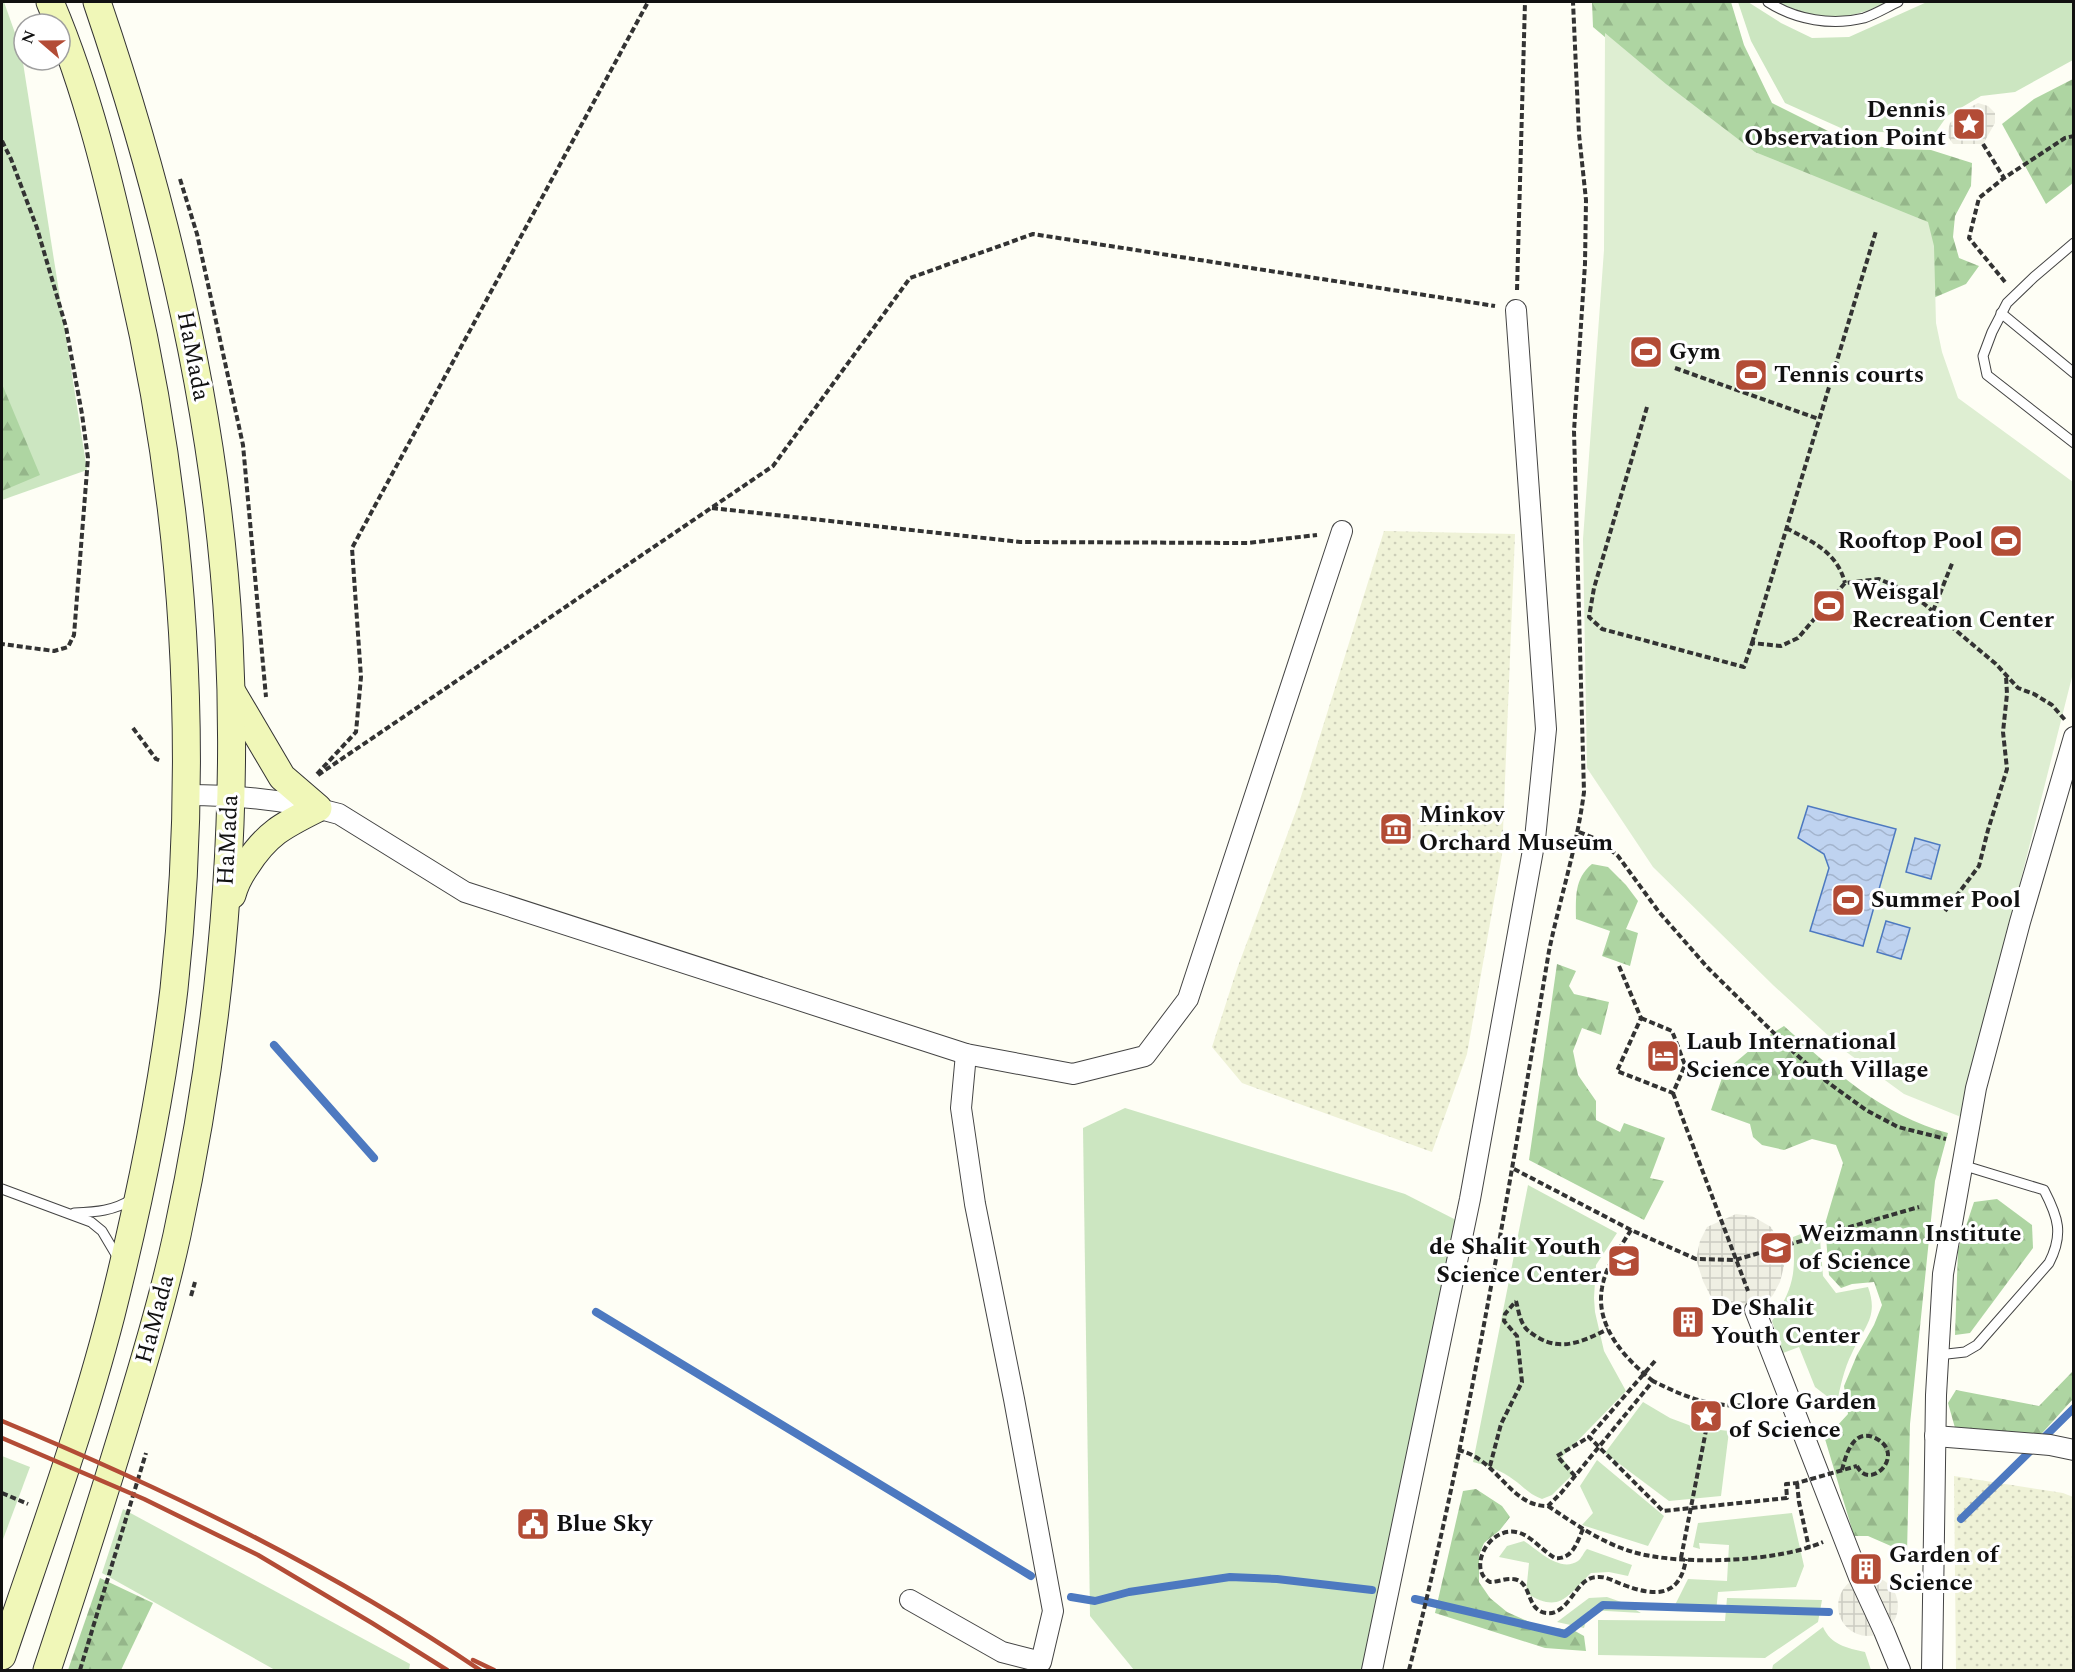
<svg xmlns="http://www.w3.org/2000/svg" width="2075" height="1672" font-family="Spectral,serif">
  <style>
    .farmland { fill: url(#farmland-dots) }
    .grass { fill: #cce6c1 }
    .forest { fill: url(#forest-firs) }
    .pitch { fill: #deeed2 }
    .plaza { fill: url(#plaza-grid) }
    .water { fill: url(#water-waves); stroke: #4d79c0; stroke-width: 1.5 }
    .lines { fill: none; stroke-linecap: round; stroke-linejoin: round }
    .stream { stroke: #4d79c0; stroke-width: 8 }
    .lane-casing { stroke: #444; stroke-width: 11 }
    .street-casing { stroke: #444; stroke-width: 22 }
    .secondary-casing { stroke: #333; stroke-width: 29 }
    .path { stroke: #333; stroke-width: 4; stroke-dasharray: 6 3; stroke-linecap: butt }
    .lane { stroke: #fff; stroke-width: 9 }
    .street { stroke: #fff; stroke-width: 20 }
    .secondary { stroke: #f0f7b8; stroke-width: 27 }
    .rail { stroke: #b34c36; stroke-width: 4.5 }
    .path-bridge { stroke: #333; stroke-width: 4; stroke-dasharray: 6 3; stroke-linecap: butt }
    .labels { text-anchor: middle; dominant-baseline: central; stroke-width: 6; stroke-linejoin: round; paint-order: stroke }
    .poi-label { font-size: 24px; font-weight: bold; fill: #111; stroke: #fff; text-anchor: start }
    .street-label { font-size: 24px; fill: #111; stroke: #fff }
  </style>
  <defs>
    <pattern id="farmland-dots" width="8" height="8" patternUnits="userSpaceOnUse" patternTransform="scale(1.5)"><rect width="8" height="8" fill="#eff2d7"/><path d="M2 2h.1M6 6h.1" fill="none" stroke="#ccceb8" stroke-width="1.8" stroke-linecap="round"/></pattern>
    <pattern id="forest-firs" width="22" height="20" patternUnits="userSpaceOnUse" patternTransform="scale(1.5)"><rect width="22" height="20" fill="#aed5a2"/><path d="M5 1l3.5 6h-7zM16 11l3.5 6h-7z" fill="#95b68a"/></pattern>
    <pattern id="plaza-grid" width="8" height="8" patternUnits="userSpaceOnUse" patternTransform="scale(1.5)"><rect width="8" height="8" fill="#efefe3"/><path d="M0 4h8M4 0v8" fill="none" stroke="#ccccc2"/></pattern>
    <pattern id="water-waves" width="16" height="10" patternUnits="userSpaceOnUse" patternTransform="scale(1.5)"><rect width="16" height="10" fill="#bfd3f0"/><path d="M0 5q4-4 8 0t8 0" fill="none" stroke="#a3b4cd"/></pattern>
  </defs>
  <rect width="100%" height="100%" fill="#fefef5"/>
  <g class="farmland">
    <polygon points="1384,531 1515,534 1502,855 1467,1054 1432,1152 1242,1083 1212,1047 1237,969 1299,803"/>
    <polygon points="1954,1476 2063,1493 2073,1497 2073,1670 1956,1670"/>
  </g>
  <g class="grass">
    <polygon points="2,2 4,2 21,50 87,470 2,500"/>
    <polygon points="1738,2 1748,2 1781,23 1812,38 1849,37 1927,2 2073,2 2073,60 2015,92 1981,96 1947,116 1933,136 1843,129 1785,103 1751,41"/>
    <path d="M1777 2H1888C1845 22 1820 22 1777 2Z"/>
    <polygon points="1125,1108 1405,1194 1460,1222 1362,1670 1134,1670 1090,1616 1083,1128"/>
    <path d="M1528 1185 1617 1233 1596 1265 1594 1298 1595 1312 1604 1351 1626 1391 1562 1457 1573 1474 1552 1495 1542 1499C1529 1494 1525 1488 1514 1480 1501 1470 1488 1466 1473 1462Z"/>
    <path d="M1819 1227 1823 1276 1836 1293 1868 1287C1879 1317 1864 1327 1852 1353 1844 1369 1840 1387 1837 1404L1815 1387 1799 1347 1783 1353 1772 1321C1793 1289 1796 1275 1793 1237Z"/>
    <polygon points="1643,1402 1670,1418 1694,1427 1729,1431 1721,1496 1669,1501 1605,1453"/>
    <polygon points="2,1456 30,1467 2,1542"/>
    <polygon points="1597,1460 1664,1516 1648,1546 1582,1525 1593,1513 1580,1486"/>
    <polygon points="123,1509 410,1664 409,1670 275,1670 102,1573"/>
    <polygon points="1792,1513 1804,1566 1796,1587 1718,1592 1716,1612 1672,1611 1688,1579 1727,1581 1729,1545 1699,1543 1700,1549 1693,1547 1698,1523"/>
    <path d="M1524 1541C1538 1550 1560 1573 1578 1561 1581 1559 1584 1552 1587 1549L1632 1565 1628 1576 1609 1572 1591 1573C1566 1597 1560 1614 1526 1593L1529 1563 1499 1557 1507 1546Z"/>
    <polygon points="1607,1597 1624,1603 1641,1613 1589,1610 1584,1628 1557,1622 1589,1598"/>
    <polygon points="1727,1598 1822,1600 1818,1622 1765,1658 1598,1655 1598,1620 1725,1621"/>
    <path d="M1823 1627C1831 1645 1847 1648 1865 1652L1871 1670H1772L1773 1665Z"/>
  </g>
  <g class="forest">
    <polygon points="1592,2 1731,2 1744,45 1772,103 1846,140 1893,149 1931,150 1972,163 1971,186 1955,216 1953,237 1959,258 1979,266 1966,284 1931,299 1743,153 1593,27"/>
    <polygon points="2073,79 2073,183 2046,204 2002,124 2034,99"/>
    <polygon points="2,384 40,475 2,491"/>
    <path d="M1592 864 1608 867 1626 885 1638 901 1626 929 1638 933 1630 966 1602 956 1610 931 1576 919C1576 897 1574 879 1592 864Z"/>
    <polygon points="1557,964 1576,971 1569,986 1574,994 1609,1002 1601,1035 1582,1028 1573,1051 1578,1075 1596,1101 1596,1120 1620,1132 1624,1123 1665,1138 1650,1178 1664,1181 1644,1220 1529,1160"/>
    <path d="M1784 1026C1833 1070 1883 1116 1948 1133L1935 1181 1910 1424 1907 1553 1868 1536H1854L1825 1439 1848 1414 1844 1386 1857 1355 1874 1325 1882 1305 1874 1282 1852 1284 1841 1288 1829 1275 1825 1224 1843 1163 1836 1145 1812 1139 1784 1150 1762 1145 1753 1137 1750 1124 1711 1110 1724 1072 1763 1039Z"/>
    <polygon points="1997,1199 2032,1225 2033,1248 1970,1333 1955,1335 1958,1250 1974,1202"/>
    <polygon points="2073,1371 2073,1399 2035,1441 1957,1435 1948,1403 1956,1390 2039,1406"/>
    <polygon points="1476,1489 1502,1506 1510,1517 1500,1530 1484,1543 1479,1555 1479,1582 1490,1598 1507,1612 1536,1625 1575,1631 1584,1636 1586,1651 1545,1648 1435,1613 1463,1491"/>
    <polygon points="100,1578 153,1603 121,1670 68,1670"/>
  </g>
  <polygon class="pitch" points="1605,33 1666,84 1755,152 1928,222 1934,246 1936,323 1942,352 1958,398 2073,482 2073,673 1961,1117 1904,1094 1845,1051 1773,985 1653,867 1587,768 1583,539 1604,250"/>
  <g class="plaza">
    <polygon points="1978,103 1988,106 1995,113 1995,123 1983,144 1953,144 1947,135 1950,123 1963,111"/>
    <polygon points="1736,1214 1752,1216 1771,1227 1781,1246 1784,1266 1780,1282 1773,1295 1763,1306 1755,1310 1737,1312 1723,1307 1710,1295 1703,1281 1696,1259 1700,1241 1707,1227"/>
    <circle cx="1868" cy="1606" r="30"/>
  </g>
  <g class="water">
    <polygon points="1808,806 1896,829 1863,946 1810,931 1829,868 1824,854 1798,838"/>
    <polygon points="1915,838 1940,845 1931,879 1906,872"/>
    <polygon points="1886,921 1910,928 1901,959 1877,952"/>
  </g>
  <g class="lines">
    <g class="stream">
      <polyline points="274,1045 374,1158"/>
      <polyline points="596,1312 1031,1576"/>
      <polyline points="1961,1519 2074,1408"/>
      <polyline points="1071,1597 1095,1601 1129,1592 1230,1577 1277,1579 1372,1590"/>
      <polyline points="1415,1599 1565,1634 1603,1605 1829,1612"/>
    </g>
    <defs>
      <g id="lane">
        <path d="M1768 2C1796 20 1832 26 1864 18 1876 14 1887 7 1898 2"/>
        <polyline points="2074,243 2034,277 2007,303 1992,332 1983,356 1987,375 2074,443"/>
        <polyline points="2001,313 2074,373"/>
        <polyline points="2,1189 91,1222 102,1231 118,1258"/>
        <path d="M74 1213C96 1212 114 1211 132 1199"/>
        <path d="M1938 1355 1965 1352 1977 1345 2049 1263C2064 1234 2058 1217 2044 1190L1962 1165"/>
      </g>
      <g id="street">
        <path d="M186 795C238 795 289 800 339 814L465 892 966 1054 1073 1074 1145 1056 1188 999 1342 531"/>
        <polyline points="1755,1310 1859,1577 1884,1631 1900,1670"/>
        <polyline points="1935,1436 2050,1445 2074,1450"/>
        <polyline points="910,1600 1002,1652 1041,1662 1053,1611 1014,1399 975,1204 961,1108 966,1054"/>
        <polyline points="1372,1670 1470,1199 1535,839 1546,729 1516,310"/>
        <polyline points="1932,1670 1936,1395 1943,1274 1976,1088 2020,922 2074,737"/>
      </g>
      <g id="secondary">
        <path d="M232 692 282 777 318 808C284 825 267 833 246 866 239 876 235 884 232 895"/>
        <path d="M2 1656C40 1543 81 1431 111 1315 138 1208 161 1099 174 989 200 752 185 511 131 279 110 185 88 91 50 2"/>
        <path d="M47 1670C74 1589 100 1507 125 1425 144 1362 163 1299 177 1235 219 1040 239 837 229 638 217 420 167 207 97 2"/>
      </g>
    </defs>
    <use href="#lane" class="lane-casing"/>
    <use href="#street" class="street-casing"/>
    <use href="#secondary" class="secondary-casing"/>
    <g class="path">
      <polyline points="2,141 11,159 37,228 66,327 82,414 88,458 74,635 68,647 54,651 2,644"/>
      <polyline points="1983,144 2004,178"/>
      <polyline points="180,179 197,234 243,445 266,697"/>
      <polyline points="2005,282 1969,238 1979,198 2004,178 2065,138 2074,136"/>
      <polyline points="1517,290 1525,2"/>
      <polyline points="1675,368 1819,419"/>
      <polyline points="1647,407 1594,588 1589,617 1602,629 1744,667 1752,643 1781,646 1798,638 1845,583 1879,579 1902,589 1923,603 1996,664 2018,688 2034,694 2052,705 2065,720"/>
      <polyline points="712,508 1020,542 1248,543 1317,535"/>
      <path d="M1786 528C1813 542 1837 552 1845 583"/>
      <polyline points="1933,611 1953,561"/>
      <polyline points="1752,643 1876,231"/>
      <polyline points="133,728 156,759 161,761"/>
      <polyline points="317,774 356,732 361,677 352,548 648,2"/>
      <polyline points="318,775 773,466 910,278 1033,234 1495,306"/>
      <polyline points="1579,832 1599,840 1618,856 1659,912 1708,968 1788,1047 1826,1081 1866,1110 1898,1127 1946,1139"/>
      <polyline points="1945,911 1979,866 1988,830 2007,769 2003,732 2007,694 2006,676"/>
      <polyline points="1619,966 1641,1018"/>
      <polygon points="1641,1018 1672,1031 1685,1065 1673,1093 1617,1071"/>
      <polyline points="1673,1093 1748,1291"/>
      <polyline points="1514,1169 1631,1230 1696,1259 1735,1260 1919,1207"/>
      <path d="M1631 1230C1620 1248 1605 1267 1602 1288 1595 1326 1625 1359 1653 1381"/>
      <polyline points="191,1296 195,1282"/>
      <path d="M1516 1301C1518 1308 1519 1317 1523 1324 1526 1330 1531 1333 1537 1337 1562 1352 1584 1341 1608 1329"/>
      <path d="M1458 1450C1497 1458 1510 1507 1548 1506L1561 1493 1653 1381C1695 1402 1722 1411 1770 1402"/>
      <polyline points="1490,1466 1501,1424 1522,1382 1517,1336 1504,1321 1505,1314 1516,1301"/>
      <path d="M1842 1470C1846 1454 1854 1426 1877 1439 1906 1455 1870 1492 1857 1466"/>
      <polyline points="1575,1476 1557,1456 1589,1437"/>
      <polyline points="1797,1483 1799,1502 1809,1548"/>
      <polyline points="2,1493 28,1504"/>
      <path d="M1548 1506C1575 1524 1602 1543 1633 1552 1680 1566 1779 1562 1823 1542"/>
      <path d="M1583 1529C1577 1543 1572 1560 1555 1558 1543 1551 1533 1538 1520 1533 1490 1523 1466 1569 1490 1582 1498 1582 1506 1578 1513 1579 1533 1581 1525 1610 1546 1613 1570 1616 1575 1577 1597 1577 1606 1576 1615 1582 1624 1585 1656 1597 1680 1597 1686 1559"/>
      <polyline points="1681,1558 1711,1405"/>
      <polyline points="80,1670 146,1453"/>
      <path d="M1409 1670C1465 1451 1502 1228 1540 1005 1543 987 1546 969 1549 951 1560 898 1577 847 1584 792L1574 431 1585 264 1586 200 1579 134 1573 2"/>
    </g>
    <use href="#lane" class="lane"/>
    <use href="#street" class="street"/>
    <use href="#secondary" class="secondary"/>
    <g class="rail">
      <path d="M2 1421C170 1491 329 1568 480 1670"/>
      <polyline points="2,1438 144,1499 258,1555 372,1623 447,1670"/>
      <polyline points="473,1660 494,1670"/>
    </g>
    <polyline class="path-bridge" points="1655,1361 1589,1437 1663,1511 1787,1498 1786,1484 1797,1483 1857,1466"/>
  </g>
  <defs>
    <symbol id="sight-square" viewBox="-11 -11 22 22"><rect x="-9" y="-9" width="18" height="18" rx="4" fill="#b34c36" stroke="#fff"/><path d="M0-6L1.8-2.2L6-1.7L2.9 1.2L3.7 5.4L0 3.3L-3.7 5.4L-2.9 1.2L-6-1.7L-1.8-2.2Z" fill="#fff"/></symbol>
    <symbol id="stadium-square" viewBox="-11 -11 22 22"><rect x="-9" y="-9" width="18" height="18" rx="4" fill="#b34c36" stroke="#fff"/><path d="M0-5a6.5 5 0 1 0 0 10a6.5 5 0 1 0 0-10ZM-3.5-1.8h7v3.6h-7Z" fill="#fff"/></symbol>
    <symbol id="museum-square" viewBox="-11 -11 22 22"><rect x="-9" y="-9" width="18" height="18" rx="4" fill="#b34c36" stroke="#fff"/><path d="M0-6L6-3V-2H-6V-3ZM-5-1h2V3h-2ZM-1-1h2V3h-2ZM3-1h2V3H3ZM-6 4H6V6H-6Z" fill="#fff"/></symbol>
    <symbol id="hotel-square" viewBox="-11 -11 22 22"><rect x="-9" y="-9" width="18" height="18" rx="4" fill="#b34c36" stroke="#fff"/><path d="M-6-4.5h1.5V1H6V5H4.5V3h-9V5H-6ZM-4 0a1.8 1.8 0 1 1 3.6 0ZM.5 0V-2.5h3Q6-2.5 6 0Z" fill="#fff"/></symbol>
    <symbol id="university-square" viewBox="-11 -11 22 22"><rect x="-9" y="-9" width="18" height="18" rx="4" fill="#b34c36" stroke="#fff"/><path d="M0-5L7-2L0 1L-7-2ZM-4 1L0 2.5L4 1V4Q0 6-4 4Z" fill="#fff"/></symbol>
    <symbol id="school-square" viewBox="-11 -11 22 22"><rect x="-9" y="-9" width="18" height="18" rx="4" fill="#b34c36" stroke="#fff"/><path d="M0-5L7-2L0 1L-7-2ZM-4 1L0 2.5L4 1V4Q0 6-4 4Z" fill="#fff"/></symbol>
    <symbol id="building-square" viewBox="-11 -11 22 22"><rect x="-9" y="-9" width="18" height="18" rx="4" fill="#b34c36" stroke="#fff"/><path d="M-4-6H4V6H1V3H-1V6H-4ZM-2.5-4.3h1.7v1.8h-1.7ZM.8-4.3h1.7v1.8H.8ZM-2.5-1h1.7V.8h-1.7ZM.8-1h1.7V.8H.8Z" fill="#fff"/></symbol>
    <symbol id="civic-square" viewBox="-11 -11 22 22"><rect x="-9" y="-9" width="18" height="18" rx="4" fill="#b34c36" stroke="#fff"/><path d="M-.6-6.5H3V-4.5H.6V-3L4-1V1h2V6H-6V1h2V-1L-.6-3ZM-1.2 2.5V6h2.4V2.5Z" fill="#fff"/></symbol>
  </defs>
  <g fill-rule="evenodd">
    <use href="#sight-square" x="1950" y="105" width="38" height="38"/>
    <use href="#stadium-square" x="1627" y="333" width="38" height="38"/>
    <use href="#stadium-square" x="1732" y="356" width="38" height="38"/>
    <use href="#stadium-square" x="1987" y="522" width="38" height="38"/>
    <use href="#stadium-square" x="1810" y="587" width="38" height="38"/>
    <use href="#museum-square" x="1377" y="810" width="38" height="38"/>
    <use href="#stadium-square" x="1829" y="881" width="38" height="38"/>
    <use href="#hotel-square" x="1644" y="1037" width="38" height="38"/>
    <use href="#university-square" x="1757" y="1229" width="38" height="38"/>
    <use href="#school-square" x="1605" y="1242" width="38" height="38"/>
    <use href="#building-square" x="1669" y="1303" width="38" height="38"/>
    <use href="#sight-square" x="1687" y="1397" width="38" height="38"/>
    <use href="#civic-square" x="514" y="1505" width="38" height="38"/>
    <use href="#building-square" x="1847" y="1550" width="38" height="38"/>
  </g>
  <g class="labels">
    <g class="poi-label">
      <text x="1946" y="110" text-anchor="end">Dennis<tspan x="1946" dy="28">Observation Point</tspan></text>
      <text x="1669" y="352">Gym</text>
      <text x="1774" y="375">Tennis courts</text>
      <text x="1983" y="541" text-anchor="end">Rooftop Pool</text>
      <text x="1852" y="592">Weisgal<tspan x="1852" dy="28">Recreation Center</tspan></text>
      <text x="1419" y="815">Minkov<tspan x="1419" dy="28">Orchard Museum</tspan></text>
      <text x="1871" y="900">Summer Pool</text>
      <text x="1686" y="1042">Laub International<tspan x="1686" dy="28">Science Youth Village</tspan></text>
      <text x="1799" y="1234">Weizmann Institute<tspan x="1799" dy="28">of Science</tspan></text>
      <text x="1601" y="1247" text-anchor="end">de Shalit Youth<tspan x="1601" dy="28">Science Center</tspan></text>
      <text x="1711" y="1308">De Shalit<tspan x="1711" dy="28">Youth Center</tspan></text>
      <text x="1729" y="1402">Clore Garden<tspan x="1729" dy="28">of Science</tspan></text>
      <text x="556" y="1524">Blue Sky</text>
      <text x="1889" y="1555">Garden of<tspan x="1889" dy="28">Science</tspan></text>
    </g>
    <g class="street-label">
      <text transform="translate(193 356) rotate(79)">HaMada</text>
      <text transform="translate(228 840) rotate(-87)">HaMada</text>
      <text transform="translate(155 1319) rotate(-75)">HaMada</text>
    </g>
  </g>
  <rect width="2075" height="1672" fill="none" stroke="#111111" stroke-width="6"/>
  <g transform="translate(42 42) rotate(290)"><circle r="28" fill="#ffffff" stroke="#a0a0a0" stroke-width="1.5"/>
  <path d="M0-4.5L10 22L0 15L-10 22Z" fill="#b34c36"/>
  <text y="-9" font-size="16" font-weight="bold" text-anchor="middle" fill="#111111">N</text>
  </g>
</svg>
